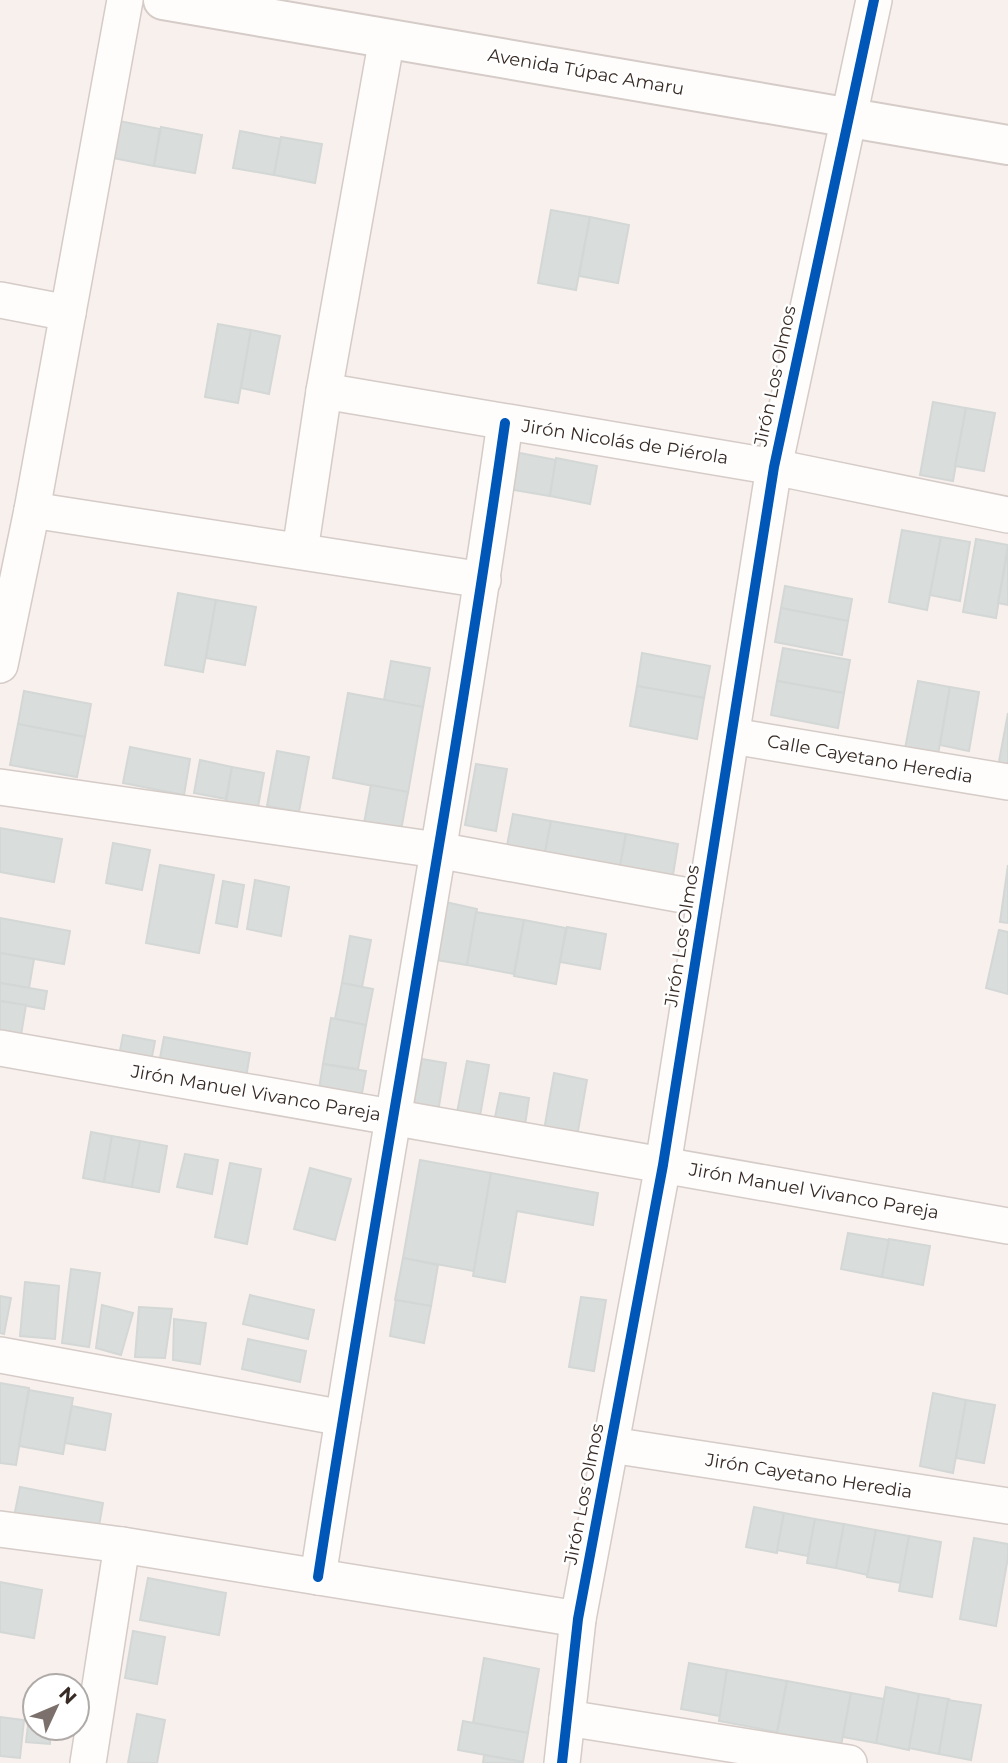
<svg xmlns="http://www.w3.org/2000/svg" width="1008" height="1763" font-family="Montserrat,sans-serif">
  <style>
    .building { fill: #d9dddb; stroke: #d3d7d6; stroke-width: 2 }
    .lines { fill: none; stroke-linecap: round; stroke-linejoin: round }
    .street-casing { stroke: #d5cbc7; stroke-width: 38 }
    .primary-casing { stroke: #d5cbc7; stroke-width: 42 }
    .street { stroke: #fefdfc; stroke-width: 35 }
    .primary { stroke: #fefdfc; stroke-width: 38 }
    .cycleway-casing { stroke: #fff; stroke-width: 15 }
    .cycleway { stroke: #0057b8; stroke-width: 10 }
    .labels { text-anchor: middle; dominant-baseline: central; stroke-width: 5; stroke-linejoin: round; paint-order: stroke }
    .street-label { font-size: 18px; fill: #382b25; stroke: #fff }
  </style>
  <rect width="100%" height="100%" fill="#f8f0ed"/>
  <g class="building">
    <polygon points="119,121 160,129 154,166 113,158"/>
    <polygon points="161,127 202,135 195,173 154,166"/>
    <polygon points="240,131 281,139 274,175 233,168"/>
    <polygon points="281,137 322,144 315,183 274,175"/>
    <polygon points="551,210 590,217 576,290 538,283"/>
    <polygon points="590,217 629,225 618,283 579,276"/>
    <polygon points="218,324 251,330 238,403 205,397"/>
    <polygon points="251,330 280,336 269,394 241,388"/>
    <polygon points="933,402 966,408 953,481 920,475"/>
    <polygon points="966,408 995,413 984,471 955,466"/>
    <polygon points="515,452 556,460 550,496 508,489"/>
    <polygon points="556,458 597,466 590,504 550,496"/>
    <polygon points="902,530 941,537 927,610 889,602"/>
    <polygon points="941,537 970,542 960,601 930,595"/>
    <polygon points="976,539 1008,545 996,618 963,612"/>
    <polygon points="1008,550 1008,605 998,603"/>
    <polygon points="785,586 852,599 848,621 781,608"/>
    <polygon points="178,593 216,600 203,672 165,665"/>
    <polygon points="216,600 256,607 245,665 206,658"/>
    <polygon points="781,608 848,621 842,655 775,642"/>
    <polygon points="783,648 850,660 844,693 777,681"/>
    <polygon points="642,653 710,666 704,698 637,686"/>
    <polygon points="391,661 430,668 423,707 384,700"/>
    <polygon points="777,681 844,693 838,728 771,715"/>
    <polygon points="918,681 950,687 937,760 904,754"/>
    <polygon points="637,686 704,698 697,739 630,726"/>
    <polygon points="950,687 979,692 969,751 940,745"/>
    <polygon points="24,691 91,704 85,737 18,724"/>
    <polygon points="348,693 423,707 408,793 333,778"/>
    <polygon points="1008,713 1008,769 998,767"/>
    <polygon points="18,724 85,737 77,777 10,765"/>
    <polygon points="130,747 190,759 184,795 123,783"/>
    <polygon points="277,751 309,757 299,812 267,806"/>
    <polygon points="200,760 232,767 226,799 194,793"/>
    <polygon points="476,764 507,769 496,831 465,825"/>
    <polygon points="232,767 264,773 258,807 226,802"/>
    <polygon points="371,785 408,792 400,836 363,829"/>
    <polygon points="513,814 551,821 544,858 506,851"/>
    <polygon points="551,821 626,834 619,872 544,858"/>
    <polygon points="0,828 62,839 54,882 0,872"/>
    <polygon points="626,834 678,844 672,881 619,872"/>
    <polygon points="113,843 150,850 142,890 106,883"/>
    <polygon points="160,865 214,875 199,953 146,943"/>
    <polygon points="1008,865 1008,923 1000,922"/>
    <polygon points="255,880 289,887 281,936 247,929"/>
    <polygon points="223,881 244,885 237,927 216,923"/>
    <polygon points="441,901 477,909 467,965 430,959"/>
    <polygon points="476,912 524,920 514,974 467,965"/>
    <polygon points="0,918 70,931 64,964 0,953"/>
    <polygon points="524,920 566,928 556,984 514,976"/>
    <polygon points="567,927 606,934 600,969 560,962"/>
    <polygon points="999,930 1008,932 1008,994 986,988"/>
    <polygon points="350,936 371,940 362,987 342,983"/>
    <polygon points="0,953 34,959 29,988 0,983"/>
    <polygon points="0,983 47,991 44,1009 0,1001"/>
    <polygon points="342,983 373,989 366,1025 335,1019"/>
    <polygon points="0,1001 26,1005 20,1041 0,1037"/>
    <polygon points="331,1018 366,1025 358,1069 323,1064"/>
    <polygon points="123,1035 155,1041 150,1067 118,1061"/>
    <polygon points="164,1037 250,1053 246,1078 159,1063"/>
    <polygon points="422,1059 446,1063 438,1112 413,1108"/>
    <polygon points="467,1061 489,1065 478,1127 455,1123"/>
    <polygon points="323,1064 366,1071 359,1110 317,1102"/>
    <polygon points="554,1073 587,1080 576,1142 543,1136"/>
    <polygon points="500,1093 529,1098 524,1132 493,1127"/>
    <polygon points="91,1132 112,1136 104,1182 83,1178"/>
    <polygon points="112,1136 140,1141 132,1187 104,1182"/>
    <polygon points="140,1141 167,1146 159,1192 132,1187"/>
    <polygon points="185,1154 218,1160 212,1194 177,1187"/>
    <polygon points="420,1160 491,1173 474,1271 403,1258"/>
    <polygon points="230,1163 261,1169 247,1244 215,1237"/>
    <polygon points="310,1168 351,1179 335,1240 294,1229"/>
    <polygon points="491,1173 598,1193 593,1225 517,1211 505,1282 473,1276"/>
    <polygon points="848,1233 889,1240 882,1277 841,1269"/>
    <polygon points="889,1239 930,1246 923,1285 882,1277"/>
    <polygon points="403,1258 438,1265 431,1306 395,1300"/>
    <polygon points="71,1269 100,1273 89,1347 62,1343"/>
    <polygon points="25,1282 59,1286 55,1339 20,1336"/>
    <polygon points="250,1295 314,1310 308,1339 243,1324"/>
    <polygon points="0,1296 11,1298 4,1334 0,1333"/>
    <polygon points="581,1297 606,1300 594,1371 569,1367"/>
    <polygon points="396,1300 431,1306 424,1343 390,1336"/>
    <polygon points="102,1305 133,1313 121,1355 96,1348"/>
    <polygon points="139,1307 172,1309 165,1358 135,1357"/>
    <polygon points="174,1319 206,1323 200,1364 173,1360"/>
    <polygon points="248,1339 306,1351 300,1382 242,1369"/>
    <polygon points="0,1383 29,1388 16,1465 0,1463"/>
    <polygon points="29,1390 73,1398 63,1454 19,1446"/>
    <polygon points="933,1393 966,1400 953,1473 920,1466"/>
    <polygon points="966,1400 995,1405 984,1463 956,1458"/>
    <polygon points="72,1406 111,1414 105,1450 65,1443"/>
    <polygon points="20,1487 103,1503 97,1537 13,1522"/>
    <polygon points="754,1507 784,1513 777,1553 746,1547"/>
    <polygon points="784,1513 815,1519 808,1556 777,1550"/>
    <polygon points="815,1519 844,1524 836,1568 807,1563"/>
    <polygon points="844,1524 876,1530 868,1575 836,1568"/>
    <polygon points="876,1530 909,1536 901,1583 867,1577"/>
    <polygon points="909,1536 941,1542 932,1597 899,1591"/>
    <polygon points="974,1538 1008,1544 1008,1557 996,1626 960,1619"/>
    <polygon points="148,1578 226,1593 219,1635 140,1620"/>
    <polygon points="0,1582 42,1590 34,1638 0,1632"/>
    <polygon points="133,1631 165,1637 157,1684 125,1678"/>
    <polygon points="484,1658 539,1669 528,1733 473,1723"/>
    <polygon points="689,1663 727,1670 720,1716 681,1709"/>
    <polygon points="727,1670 787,1681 777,1732 719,1721"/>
    <polygon points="787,1681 851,1693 841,1746 777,1734"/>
    <polygon points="886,1687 919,1694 909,1750 876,1743"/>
    <polygon points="851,1693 884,1699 876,1743 843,1737"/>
    <polygon points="919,1694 949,1699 939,1754 909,1748"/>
    <polygon points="31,1700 35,1701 35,1728 51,1728 50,1744 26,1742"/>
    <polygon points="948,1700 981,1705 971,1760 939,1754"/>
    <polygon points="137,1714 165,1720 157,1763 128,1763"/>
    <polygon points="0,1717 24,1720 20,1758 0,1756"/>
    <polygon points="463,1721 528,1733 523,1762 458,1750"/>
    <polygon points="484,1755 523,1762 523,1763 483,1763"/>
  </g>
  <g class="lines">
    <defs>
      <g id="street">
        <polyline points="0,300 68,313"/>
        <polyline points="324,391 774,467 1008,515"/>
        <polyline points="32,510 483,580"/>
        <polyline points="300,551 324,391 387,38"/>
        <polyline points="0,665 32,510 125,0"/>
        <polyline points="732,736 1008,782"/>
        <polyline points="0,787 437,850 705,899"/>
        <polyline points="0,1048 1008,1226"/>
        <polyline points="0,1355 343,1418"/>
        <polyline points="611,1445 1008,1506"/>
        <polyline points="0,1529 122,1545 578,1619"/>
        <path d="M318 1577C377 1192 450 809 505 423"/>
        <polyline points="567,1718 849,1763"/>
        <polyline points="88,1763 122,1545"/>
        <polyline points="562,1763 578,1619 663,1165 774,467 874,0"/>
      </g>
      <polyline id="primary" points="163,0 1008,145"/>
    </defs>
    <use href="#street" class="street-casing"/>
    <use href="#primary" class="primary-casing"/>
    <use href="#street" class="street"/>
    <use href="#primary" class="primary"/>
    <defs>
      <g id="cycleway">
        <path d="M318 1577C377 1192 450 809 505 423"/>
        <polyline points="562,1763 578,1619 663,1165 774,467 874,0"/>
      </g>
    </defs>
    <use href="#cycleway" class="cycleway-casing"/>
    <use href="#cycleway" class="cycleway"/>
  </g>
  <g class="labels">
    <g class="street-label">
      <text transform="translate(586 72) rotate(10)">Avenida Túpac Amaru</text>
      <text transform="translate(775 376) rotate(-78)">Jirón Los Olmos</text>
      <text transform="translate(625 442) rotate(9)">Jirón Nicolás de Piérola</text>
      <text transform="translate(870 759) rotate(10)">Calle Cayetano Heredia</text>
      <text transform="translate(682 936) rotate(-81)">Jirón Los Olmos</text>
      <text transform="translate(256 1093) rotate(10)">Jirón Manuel Vivanco Pareja</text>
      <text transform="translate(814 1191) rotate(10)">Jirón Manuel Vivanco Pareja</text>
      <text transform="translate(809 1476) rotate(9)">Jirón Cayetano Heredia</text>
      <text transform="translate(584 1494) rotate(-79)">Jirón Los Olmos</text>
    </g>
  </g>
  <g transform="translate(56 1707) rotate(46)"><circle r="33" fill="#ffffff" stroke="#afaaa8" stroke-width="2"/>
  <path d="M0-5L12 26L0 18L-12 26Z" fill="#7b706b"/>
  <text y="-10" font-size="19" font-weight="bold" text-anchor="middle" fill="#382b25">N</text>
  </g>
</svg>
